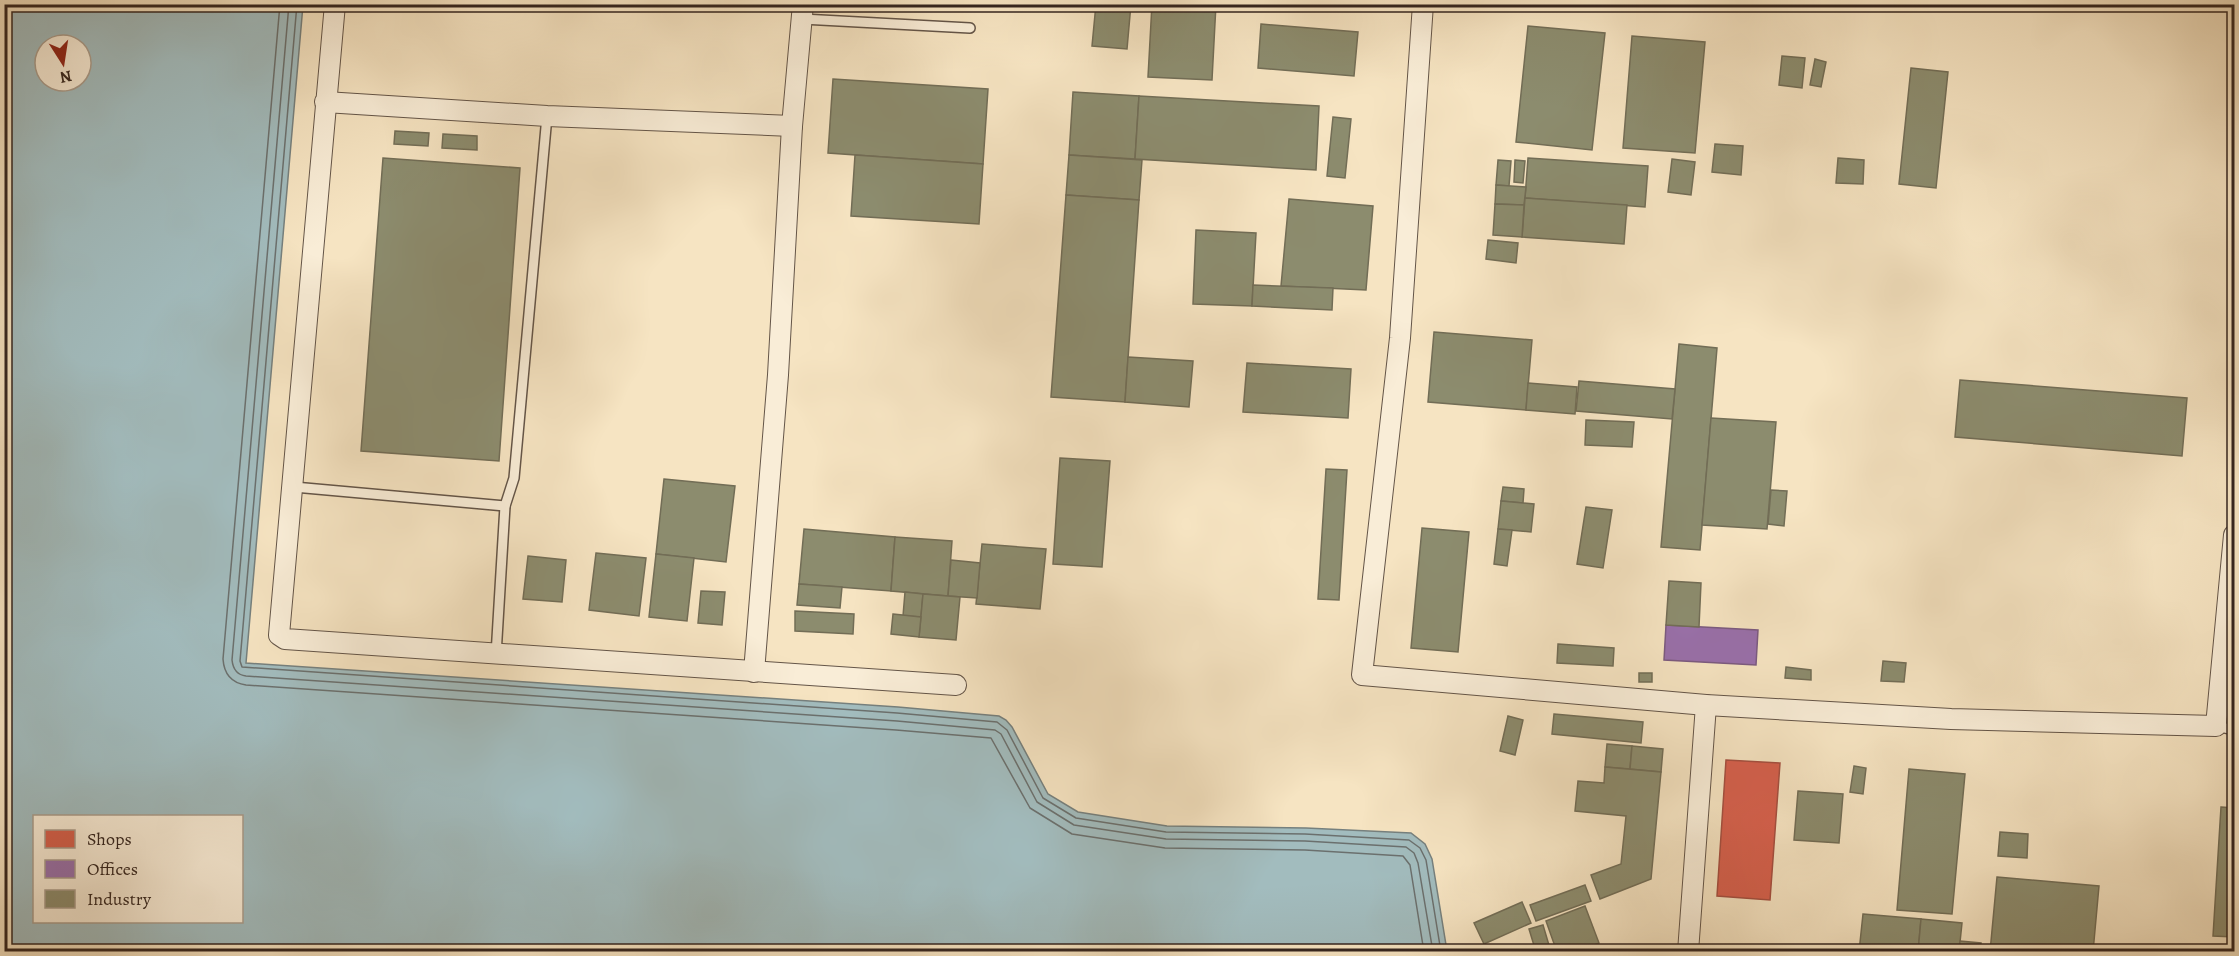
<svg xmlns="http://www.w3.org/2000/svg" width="2239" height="956" font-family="Alegreya,serif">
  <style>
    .water { fill: #a2bcbe; stroke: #76807e; stroke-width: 1.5; fill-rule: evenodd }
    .shops { fill: #d6604d; stroke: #a54e3f; stroke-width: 1.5 }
    .offices { fill: #9970ab; stroke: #7b5a81; stroke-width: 1.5 }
    .industry { fill: #8c8c6e; stroke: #726d56; stroke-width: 1.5 }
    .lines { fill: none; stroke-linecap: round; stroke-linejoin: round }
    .shore { stroke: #6b706e; stroke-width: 1.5 }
    .service-casing { stroke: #645548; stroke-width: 12 }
    .minor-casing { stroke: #645548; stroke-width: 22 }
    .service { stroke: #f9edd7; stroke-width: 9 }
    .minor { stroke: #f9edd7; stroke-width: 20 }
  </style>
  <rect width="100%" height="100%" fill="#f6e4c2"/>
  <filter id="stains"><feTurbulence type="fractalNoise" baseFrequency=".00333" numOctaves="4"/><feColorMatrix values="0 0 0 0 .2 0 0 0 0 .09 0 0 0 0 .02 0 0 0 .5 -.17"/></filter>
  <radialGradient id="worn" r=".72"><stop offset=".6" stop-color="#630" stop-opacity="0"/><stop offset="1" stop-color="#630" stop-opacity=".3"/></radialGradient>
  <path class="water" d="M5 4 303 5 246 663 898 707 999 716 1006 720 1012 727 1048 794 1078 812 1167 826 1306 828 1411 833 1425 844 1432 859 1447 951H5ZM45 45H81V81H45ZM34 816H242V922H34Z"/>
  <polygon class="shops" points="1726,760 1780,763 1770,900 1717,896"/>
  <polygon class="offices" points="1666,625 1758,630 1756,665 1664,660"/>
  <g class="industry">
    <polygon points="1096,4 1131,4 1127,49 1092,46"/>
    <polygon points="1152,4 1216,4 1212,80 1148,77"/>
    <polygon points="1261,24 1358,32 1354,76 1258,68"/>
    <polygon points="1528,26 1605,33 1592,150 1516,142"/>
    <polygon points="1632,36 1705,42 1695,153 1623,148"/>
    <polygon points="1782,56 1805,58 1802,88 1779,85"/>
    <polygon points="1815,59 1826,62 1821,87 1810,85"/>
    <polygon points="1911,68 1948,72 1936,188 1899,184"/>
    <polygon points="833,79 988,89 983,164 828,153"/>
    <polygon points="1073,92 1139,96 1135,159 1069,155"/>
    <polygon points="1139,96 1319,106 1316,170 1135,159"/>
    <polygon points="1333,117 1351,119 1345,178 1327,176"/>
    <polygon points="395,131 429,133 428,146 394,144"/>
    <polygon points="443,134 477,136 477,150 442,148"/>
    <polygon points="1715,144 1743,146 1741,175 1712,172"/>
    <polygon points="855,155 983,164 979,224 851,216"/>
    <polygon points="1069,155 1142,160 1139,200 1066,195"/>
    <polygon points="383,158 520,168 499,461 361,451"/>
    <polygon points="1528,158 1648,166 1645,207 1525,198"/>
    <polygon points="1838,158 1864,160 1863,184 1836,183"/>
    <polygon points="1672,159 1695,162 1691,195 1668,192"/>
    <polygon points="1498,160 1511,161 1509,186 1496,185"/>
    <polygon points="1515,160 1525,161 1523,183 1514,182"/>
    <polygon points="1496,185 1526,187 1524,205 1495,204"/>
    <polygon points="1066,195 1139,200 1125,402 1051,397"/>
    <polygon points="1525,198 1627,205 1624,244 1522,237"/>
    <polygon points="1289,199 1373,206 1366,290 1281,286"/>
    <polygon points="1495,204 1524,205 1522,237 1493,235"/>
    <polygon points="1196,230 1256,233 1252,306 1193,304"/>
    <polygon points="1488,240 1518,243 1516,263 1486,259"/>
    <polygon points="1253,285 1333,288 1332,310 1252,306"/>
    <polygon points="1434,332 1532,340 1526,410 1428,402"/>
    <polygon points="1679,344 1717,348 1700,550 1661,547"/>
    <polygon points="1128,357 1193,361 1189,407 1125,402"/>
    <polygon points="1247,363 1351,369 1348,418 1243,412"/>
    <polygon points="1960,380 2187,398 2182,456 1955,437"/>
    <polygon points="1579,381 1675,389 1672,419 1576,411"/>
    <polygon points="1528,383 1577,387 1575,414 1526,410"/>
    <polygon points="1711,418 1776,422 1767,529 1702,525"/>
    <polygon points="1586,420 1634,422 1632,447 1585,445"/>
    <polygon points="1060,458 1110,461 1102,567 1053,564"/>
    <polygon points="1326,469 1347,470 1339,600 1318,599"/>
    <polygon points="664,479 735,486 726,562 656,554"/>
    <polygon points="1503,487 1524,489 1523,503 1501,501"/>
    <polygon points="1771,490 1787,491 1784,526 1768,524"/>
    <polygon points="1501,501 1534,504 1531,532 1498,529"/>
    <polygon points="1586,507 1612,510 1603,568 1577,564"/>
    <polygon points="1422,528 1469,532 1458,652 1411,648"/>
    <polygon points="804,529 895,537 891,591 799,584"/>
    <polygon points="1498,529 1512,530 1507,566 1494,564"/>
    <polygon points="895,537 952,541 948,596 891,591"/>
    <polygon points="982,544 1046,549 1040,609 976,604"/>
    <polygon points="596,553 646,558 639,616 589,610"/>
    <polygon points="656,554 694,558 687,621 649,617"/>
    <polygon points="528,556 566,560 562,602 523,599"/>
    <polygon points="951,560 980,563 977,598 948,596"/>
    <polygon points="1669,581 1701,583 1699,627 1666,625"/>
    <polygon points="799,584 842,587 840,608 797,605"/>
    <polygon points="701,591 725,592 722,625 698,623"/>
    <polygon points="905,592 923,594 921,617 903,616"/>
    <polygon points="923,594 960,597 956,640 919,637"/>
    <polygon points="795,611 854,614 853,634 795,631"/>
    <polygon points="893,614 921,617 919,637 891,634"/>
    <polygon points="1558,644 1614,648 1613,666 1557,663"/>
    <polygon points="1883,661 1906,663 1904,682 1881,681"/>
    <polygon points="1786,667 1811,670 1811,680 1785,678"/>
    <rect x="1639" y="673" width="13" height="9"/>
    <polygon points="1554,714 1643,722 1641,743 1552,734"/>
    <polygon points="1508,716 1523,720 1515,755 1500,751"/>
    <polygon points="1607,744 1632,746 1630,769 1605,767"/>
    <polygon points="1632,746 1663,749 1661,772 1630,769"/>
    <polygon points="1854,766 1866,768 1863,794 1850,792"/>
    <polygon points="1605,767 1661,772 1651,879 1600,899 1591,875 1621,864 1626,816 1575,811 1578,781 1604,783"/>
    <polygon points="1909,769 1965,774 1952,914 1897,910"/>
    <polygon points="1798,791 1843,794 1839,843 1794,840"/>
    <polygon points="2221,807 2234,808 2234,937 2213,936"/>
    <polygon points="2000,832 2028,834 2027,858 1998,856"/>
    <polygon points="1997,877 2099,886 2093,952 1990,952"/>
    <polygon points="1585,885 1591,901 1536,921 1530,905"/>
    <polygon points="1522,902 1531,923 1484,944 1474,923"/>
    <polygon points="1585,906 1599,943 1576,952 1557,952 1546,921"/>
    <polygon points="1863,914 1921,919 1918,952 1859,952"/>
    <polygon points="1921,919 1962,923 1959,952 1918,952"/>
    <polygon points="1543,925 1551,952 1536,952 1529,929"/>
    <polygon points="1960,941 1981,943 1980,952 1959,952"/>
  </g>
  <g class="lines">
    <g class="shore">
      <path d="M280 4 223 659C224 674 232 683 246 685L896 730 991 738 1030 808 1072 834 1165 848 1305 850 1403 856 1410 865 1424 952"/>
      <path d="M289 4 232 660C233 669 237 675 246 676L897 721 995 730 1001 734 1037 802 1074 825 1166 839 1305 841 1406 847 1414 853 1418 863 1433 952"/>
      <polyline points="297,4 240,661 242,667 897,713 997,722 1007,730 1043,798 1076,818 1166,832 1305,834 1409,840 1420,848 1426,860 1441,952"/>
    </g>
    <defs>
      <g id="service">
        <polyline points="802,19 970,28"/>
        <polyline points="294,487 505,506"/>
        <polyline points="496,655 505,506 514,478 547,116"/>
        <polyline points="2216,726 2234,730"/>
      </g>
      <g id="minor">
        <polyline points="335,4 279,635 285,639 956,685"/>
        <polyline points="1423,4 1400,338 1362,675 1706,705 1951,719 2216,726 2234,535"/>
        <polyline points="325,102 547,116 792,126"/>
        <polyline points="754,672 778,375 792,126 803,4"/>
        <polyline points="1688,952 1706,705"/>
      </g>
    </defs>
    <use href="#service" class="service-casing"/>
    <use href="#minor" class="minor-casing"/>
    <use href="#service" class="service"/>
    <use href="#minor" class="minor"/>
  </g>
  <rect width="2239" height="956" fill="none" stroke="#f6e4c2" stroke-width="24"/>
  <rect x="6" y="6" width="2227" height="944" fill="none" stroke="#34251f" stroke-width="3"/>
  <rect x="12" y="12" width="2215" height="932" fill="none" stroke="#34251f" stroke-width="1.5"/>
  <rect x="33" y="815" width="210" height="108" fill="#f9edd7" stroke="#aa9d8d" stroke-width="1.5"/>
  <rect x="45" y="830" width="30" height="18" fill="#d6604d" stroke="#aa9d8d" stroke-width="1.5"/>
  <text x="87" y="845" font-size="18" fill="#34251f">Shops</text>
  <rect x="45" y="860" width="30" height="18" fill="#9970ab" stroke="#aa9d8d" stroke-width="1.5"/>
  <text x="87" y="875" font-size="18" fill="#34251f">Offices</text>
  <rect x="45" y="890" width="30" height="18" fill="#8c8c6e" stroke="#aa9d8d" stroke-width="1.5"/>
  <text x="87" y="905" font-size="18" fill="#34251f">Industry</text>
  <g transform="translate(63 63) rotate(168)"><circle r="28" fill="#f9edd7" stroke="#aa9d8d" stroke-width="1.5"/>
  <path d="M0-4.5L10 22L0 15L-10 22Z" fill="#8f2418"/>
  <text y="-9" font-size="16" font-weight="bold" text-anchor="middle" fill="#34251f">N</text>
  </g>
  <rect width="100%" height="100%" filter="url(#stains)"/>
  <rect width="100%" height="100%" fill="url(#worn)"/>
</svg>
